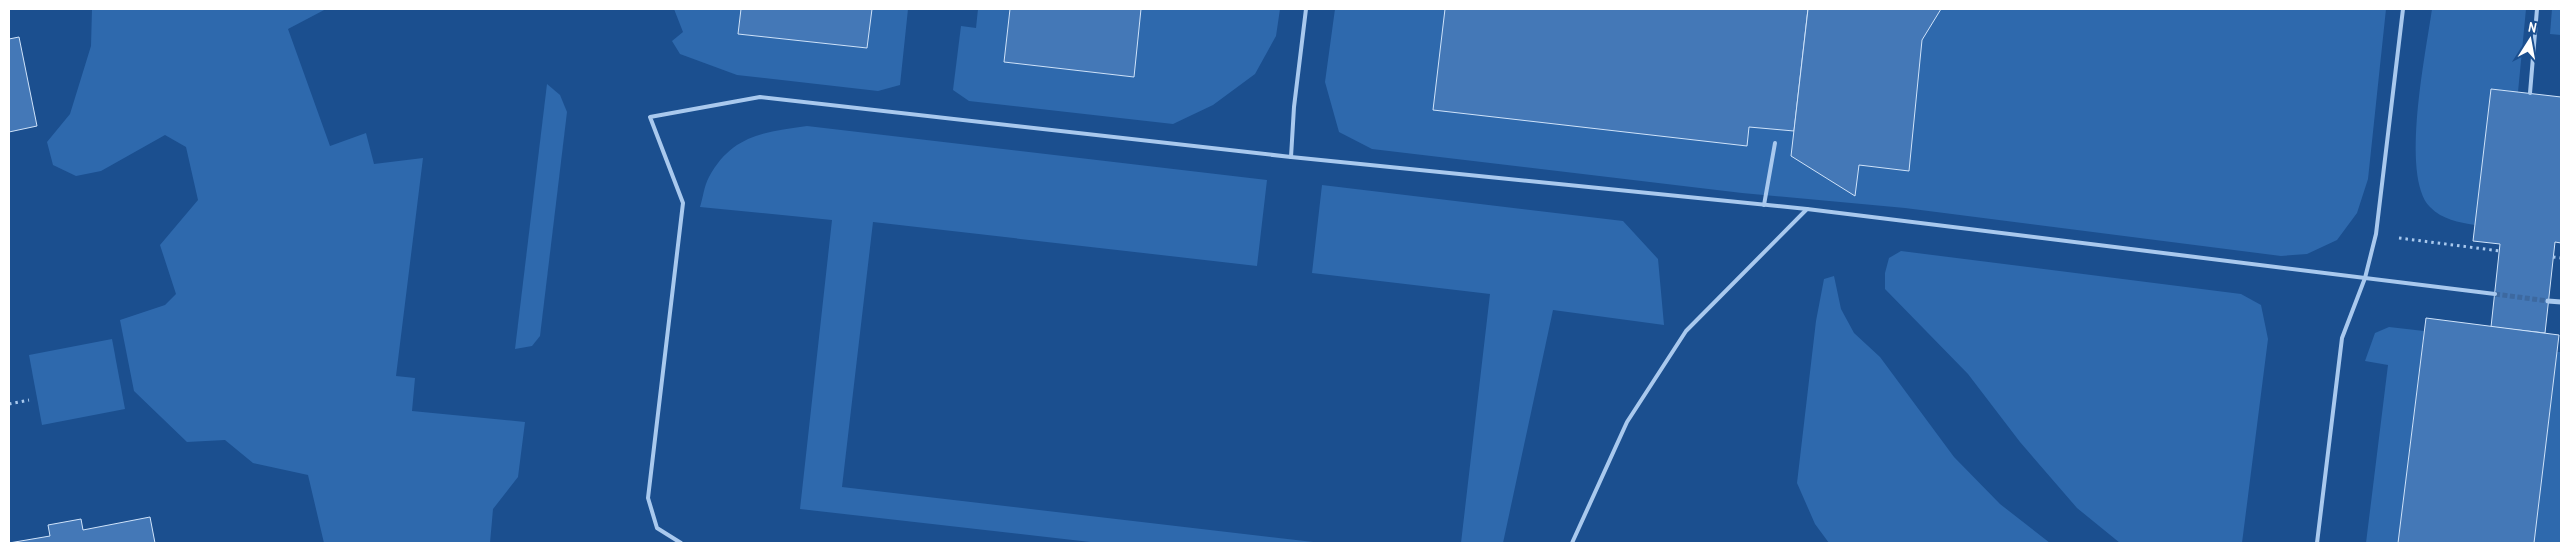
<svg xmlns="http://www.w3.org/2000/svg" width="2570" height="552" font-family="'Archivo Narrow',sans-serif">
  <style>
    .green { fill: #2e69ad }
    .building { fill: #4478b7; stroke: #cfe3fa }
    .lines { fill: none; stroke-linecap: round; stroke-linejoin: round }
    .street-tunnel { stroke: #3d69a0; stroke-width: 5; stroke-dasharray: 5 2.5; stroke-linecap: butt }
    .path { stroke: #a9c9ee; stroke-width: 3; stroke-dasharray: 2.5 4; stroke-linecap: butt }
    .lane { stroke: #a9c9ee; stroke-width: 4 }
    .street { stroke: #a9c9ee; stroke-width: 5 }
  </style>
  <rect width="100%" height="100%" fill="#1b4f8f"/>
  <g class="green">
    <polygon points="92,9 326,9 288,29 330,146 366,133 374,164 423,158 396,376 415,378 412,411 525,422 518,477 493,509 490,543 324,543 308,475 253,463 225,440 187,442 134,391 120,320 165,305 176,294 160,245 198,200 186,147 165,135 101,171 76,176 53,165 47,142 70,114 91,46"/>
    <polygon points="674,9 741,9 738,34 867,48 872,9 908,9 900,85 878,91 737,75 680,54 672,41 683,32"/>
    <polygon points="978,9 1010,9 1004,62 1133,77 1141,9 1280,9 1276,36 1255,74 1213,105 1173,124 969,101 953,90 961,26 976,28"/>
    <polygon points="1335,9 2386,9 2368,179 2357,213 2337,240 2307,254 2281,256 1905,208 1742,193 1372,149 1339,132 1325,82"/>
    <path d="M2432 9H2526L2518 92 2491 89 2475 225C2458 222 2443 220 2430 207 2400 176 2426 52 2432 9Z"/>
    <polygon points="2552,9 2561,9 2561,35 2550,34"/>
    <polygon points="547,84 560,95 567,112 540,336 532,346 515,349"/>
    <path d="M807 126 1267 180 1257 266 873 222 842 487 1322 543H1099L800 509 832 220 700 207C703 198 704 186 709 177 732 135 764 132 807 126Z"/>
    <polygon points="1322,185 1623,221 1658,259 1664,325 1553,310 1503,543 1461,543 1490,294 1312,273"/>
    <polygon points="1901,251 2241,294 2261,305 2268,339 2242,543 2120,543 2077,508 2020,442 1968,374 1885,289 1885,273 1889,258"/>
    <polygon points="1834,276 1841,309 1854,333 1880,357 1954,457 2000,504 2050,543 1829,543 1815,524 1797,483 1816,321 1824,279"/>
    <polygon points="2389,327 2424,331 2398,543 2366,543 2388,365 2365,361 2375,333"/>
    <polygon points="112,339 125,409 42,425 29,355"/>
    <polygon points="2557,352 2561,352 2561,543 2534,543"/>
  </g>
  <g class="building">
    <polygon points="741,9 872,9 867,48 738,34"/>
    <polygon points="1010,9 1141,9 1134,77 1004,62"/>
    <polygon points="1445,9 1808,9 1794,131 1749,127 1747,146 1433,110"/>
    <polygon points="1808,9 1941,9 1922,40 1909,171 1859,165 1855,196 1791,156"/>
    <polygon points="19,37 37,126 9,132 9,39"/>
    <polygon points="2491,89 2561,97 2561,243 2555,242 2545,333 2491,327 2500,244 2473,241"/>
    <polygon points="2426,318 2559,335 2534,543 2398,543"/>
    <polygon points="150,517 155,543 9,543 50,536 48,525 81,519 83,530"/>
  </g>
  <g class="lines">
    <polyline class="street-tunnel" points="2495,294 2548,301"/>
    <g class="path">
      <polyline points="2399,238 2500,251"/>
      <polyline points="2553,257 2561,258"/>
      <polyline points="9,404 29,400"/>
    </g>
    <g class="lane">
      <polyline points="2530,93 2537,9"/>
      <polyline points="1291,157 1294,107 1306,9"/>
      <polyline points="1764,205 1775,143"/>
      <polyline points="681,543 657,528 648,498 683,203 650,117 760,97 1291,157 1807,209 2495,294"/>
      <polyline points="1572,543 1627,422 1686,331 1807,209"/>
      <polyline points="2317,543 2342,338 2365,278 2376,234 2403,9"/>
    </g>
    <polyline class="street" points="2548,301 2561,302"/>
  </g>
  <rect width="2570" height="552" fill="none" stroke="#ffffff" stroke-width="20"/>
  <g transform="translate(2530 40) rotate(11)" stroke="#1b4f8f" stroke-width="4" paint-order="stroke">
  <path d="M0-4L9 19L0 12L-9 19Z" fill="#ffffff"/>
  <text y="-8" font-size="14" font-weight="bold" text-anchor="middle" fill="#ffffff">N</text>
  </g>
</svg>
